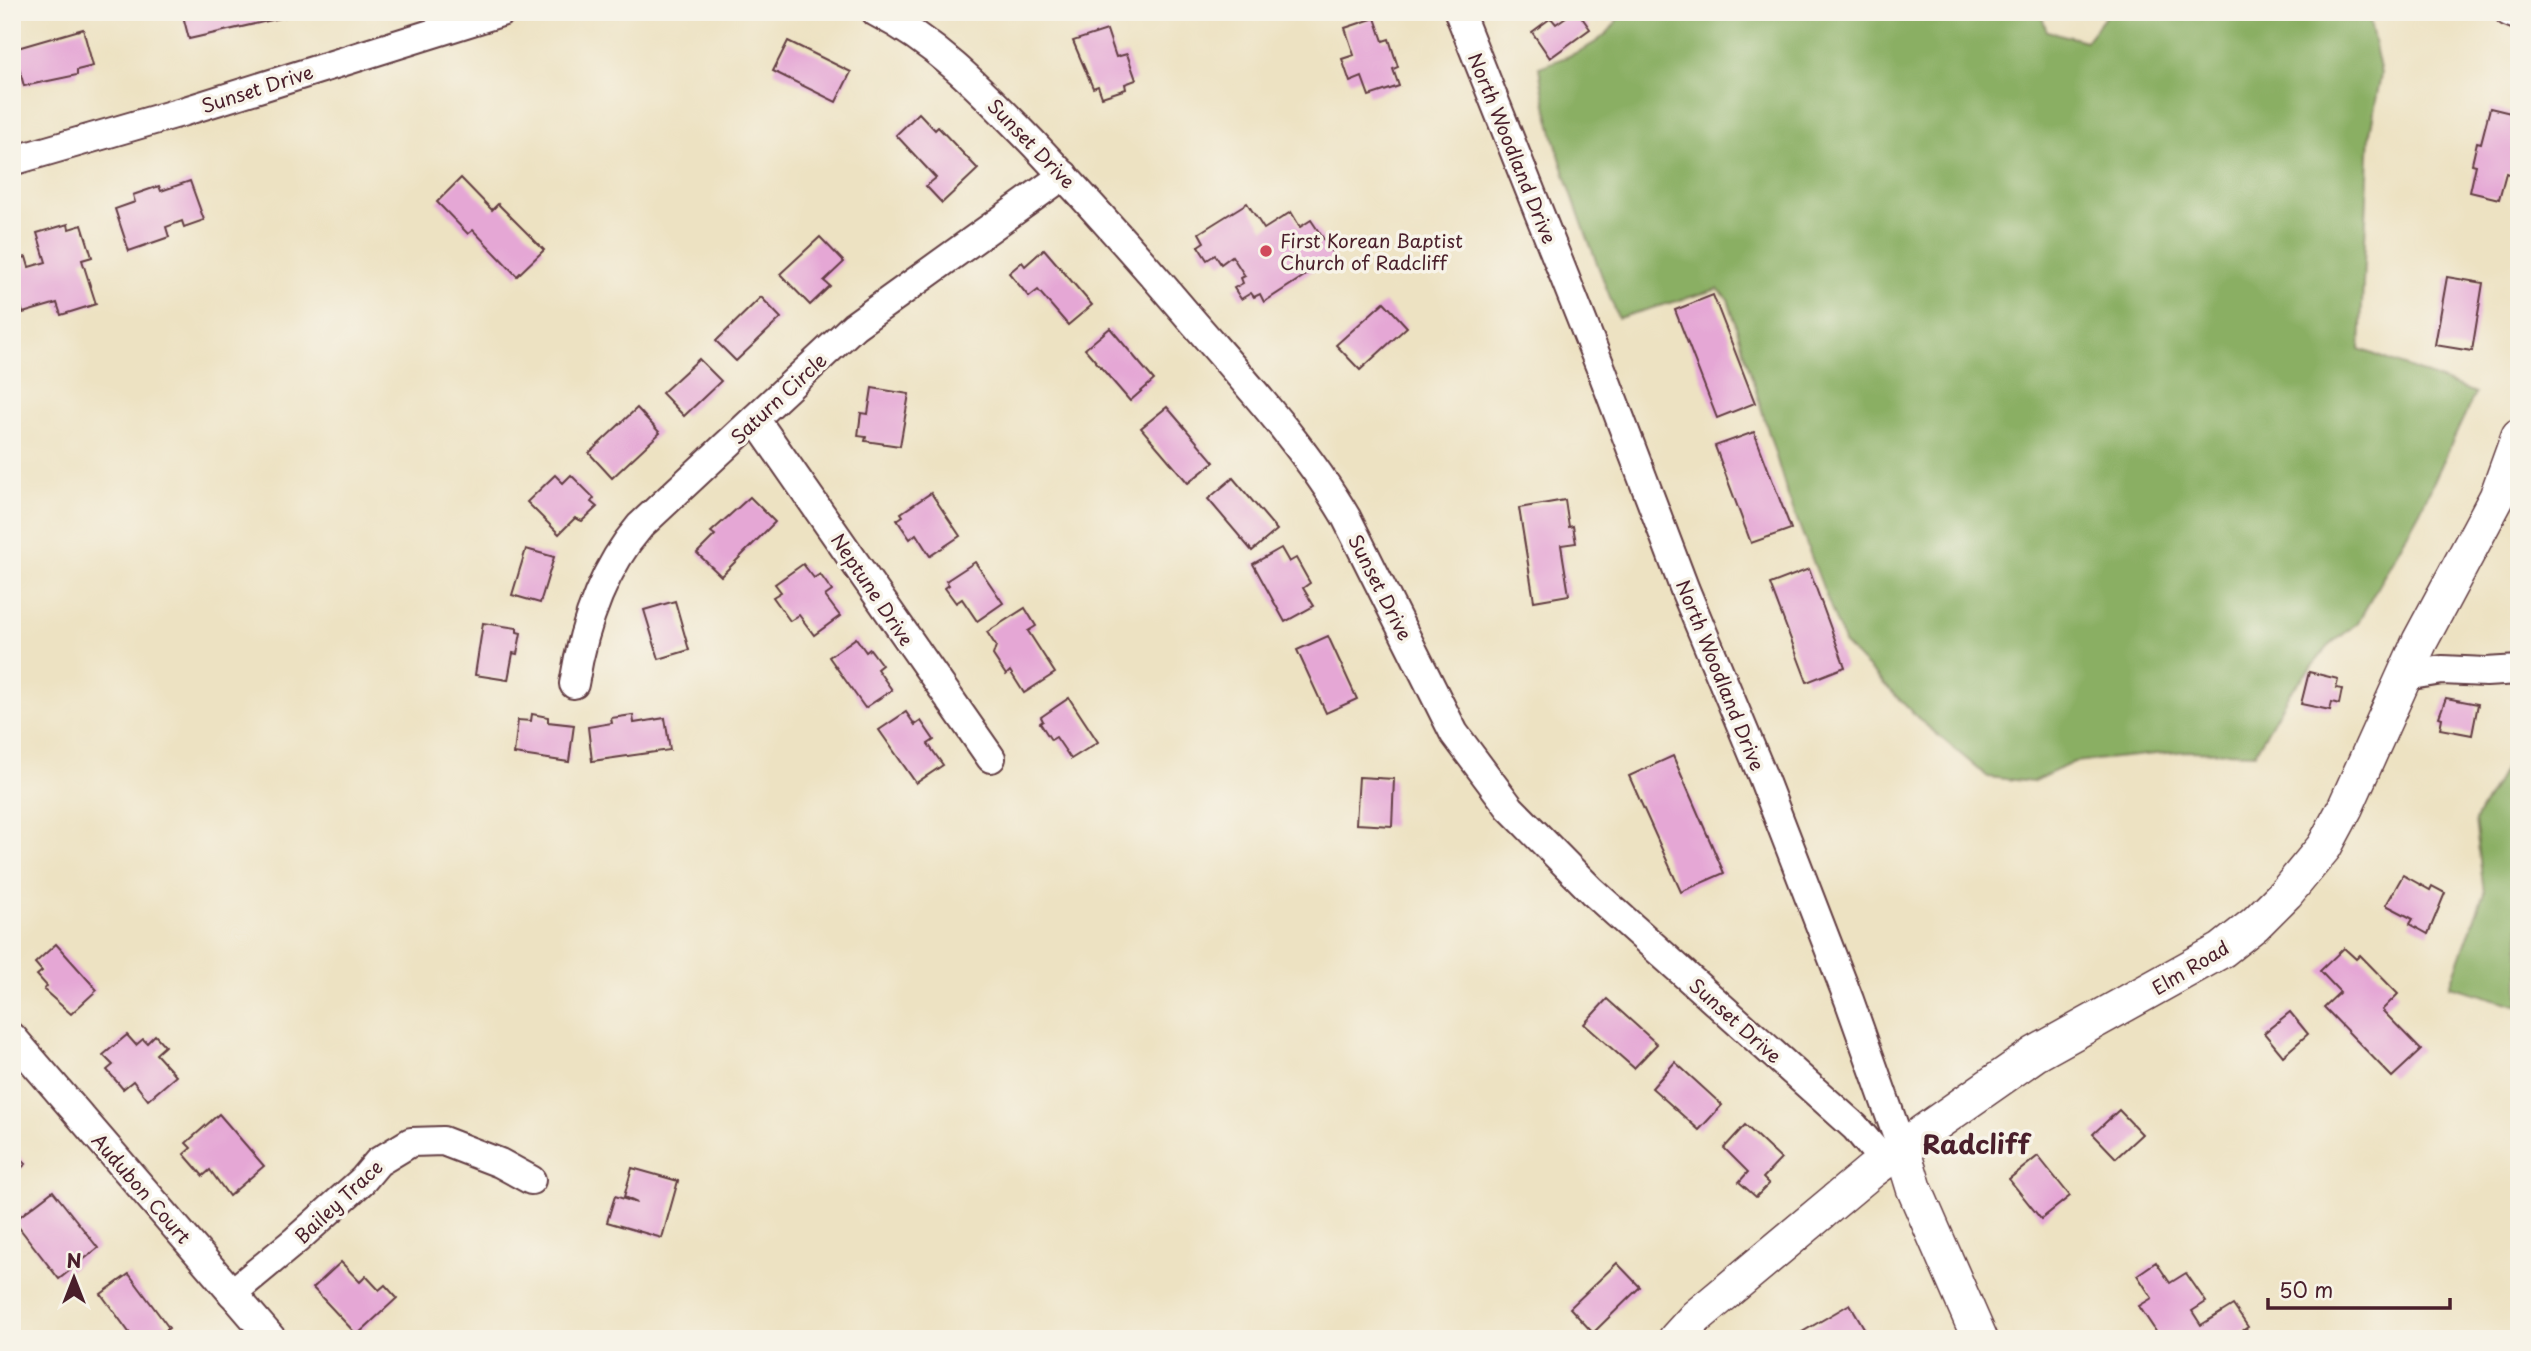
<svg xmlns="http://www.w3.org/2000/svg" width="2531" height="1351" font-family="'Playpen Sans',sans-serif">
  <style>
    .forest { fill: #8aaf64; stroke: #6a6748; stroke-width: 2 }
    .building { fill: #e5a7d5 }
    .lines { fill: none; stroke-linecap: round; stroke-linejoin: round }
    .minor-casing { stroke: #623c42; stroke-width: 32 }
    .tertiary-casing { stroke: #623c42; stroke-width: 38 }
    .minor { stroke: #fff; stroke-width: 28 }
    .tertiary { stroke: #fff; stroke-width: 35 }
    .poi-dot { fill: #d1495b; stroke: #f7f3e8; stroke-width: 2.5 }
    .labels { text-anchor: middle; dominant-baseline: central; stroke-width: 7; stroke-linejoin: round; paint-order: stroke }
    .street-label { font-size: 19px; fill: #4a1f2b; stroke: #f7f3e8 }
    .poi-label { font-size: 19px; fill: #4a1f2b; stroke: #f7f3e8; text-anchor: start }
    .district-label { font-size: 26px; font-weight: bold; fill: #4a1f2b; stroke: #f7f3e8 }
  </style>
  <rect width="100%" height="100%" fill="#f7f3e8"/>
  <filter id="ink" filterUnits="userSpaceOnUse"><feTurbulence type="fractalNoise" baseFrequency=".0143" numOctaves="2"/><feDisplacementMap in="SourceGraphic" scale="14" xChannelSelector="R" yChannelSelector="G"/><feConvolveMatrix kernelMatrix="1 2 1 2 8 2 1 2 1" color-interpolation-filters="sRGB"/></filter>
  <filter id="wash" filterUnits="userSpaceOnUse"><feTurbulence type="fractalNoise" baseFrequency=".00686" numOctaves="4" result="noise"/><feDisplacementMap in="SourceGraphic" scale="28" xChannelSelector="R" yChannelSelector="G"/><feGaussianBlur stdDeviation="1.57" result="paint"/><feColorMatrix in="noise" values="0 0 0 0 0 0 0 0 0 0 0 0 0 0 0 0 0 1.4 0 .05"/><feComposite in="paint" operator="in"/></filter>
  <g filter="url(#wash)">
    <rect width="100%" height="100%" fill="#ede2c2"/>
    <g class="forest">
      <path d="M1620 12H2040L2047 31 2086 41 2109 12H2368L2381 74 2370 133 2360 349 2475 393 2420 511 2358 622 2328 647 2288 695 2255 753 2187 751 2074 762 2032 782 1988 777 1920 720 1845 645 1788 496 1728 299 1718 289 1618 318C1587 236 1552 154 1539 67 1565 58 1612 43 1620 12Z"/>
      <polygon points="2519,742 2519,1006 2450,986 2484,893 2475,820"/>
    </g>
    <g id="blocks">
      <g class="building">
        <polygon points="182,12 302,12 303,13 189,39"/>
        <polygon points="1573,12 1578,12 1590,29 1550,58 1532,32 1551,18 1556,24"/>
        <polygon points="1375,18 1383,41 1389,39 1398,67 1393,69 1399,86 1369,96 1362,77 1350,82 1342,59 1354,55 1345,28"/>
        <polygon points="83,29 93,66 77,70 77,75 24,86 14,49"/>
        <polygon points="1107,30 1116,57 1127,54 1136,80 1125,84 1126,89 1102,97 1098,86 1093,88 1073,41"/>
        <polygon points="788,41 851,72 836,102 773,71"/>
        <polygon points="2490,108 2519,115 2513,147 2519,149 2519,154 2513,175 2506,173 2499,199 2470,192 2476,165 2472,164 2477,142 2481,143"/>
        <polygon points="919,113 935,130 938,127 978,169 942,203 926,186 936,178 896,135"/>
        <polygon points="461,178 492,210 498,204 544,250 517,276 473,230 468,234 437,202"/>
        <polygon points="190,181 204,220 184,227 182,221 166,227 169,237 129,251 115,209 135,202 133,195 159,186 161,191"/>
        <polygon points="1247,203 1264,229 1291,212 1300,227 1311,220 1335,256 1264,302 1260,294 1254,297 1251,293 1241,299 1234,288 1243,283 1241,278 1245,276 1232,256 1221,264 1215,255 1207,260 1198,246 1204,242 1199,233"/>
        <polygon points="68,224 69,229 82,225 92,257 82,260 96,304 61,315 57,303 23,313 12,279 12,261 26,257 29,267 46,262 37,233"/>
        <polygon points="820,237 844,262 824,281 830,286 810,305 780,274"/>
        <polygon points="1044,249 1092,305 1068,325 1038,290 1029,297 1009,273 1022,262 1025,266"/>
        <polygon points="2447,277 2483,283 2472,351 2435,345"/>
        <polygon points="1713,295 1755,403 1717,418 1675,310"/>
        <polygon points="761,297 781,318 736,361 716,341"/>
        <polygon points="1384,302 1407,327 1360,370 1336,345"/>
        <polygon points="1110,328 1154,380 1130,401 1085,349"/>
        <polygon points="699,359 721,381 684,416 662,393"/>
        <polygon points="872,388 909,394 900,446 865,441 866,437 858,436 861,413 868,414"/>
        <polygon points="1167,407 1214,462 1188,483 1141,428"/>
        <polygon points="637,408 660,433 612,478 589,453"/>
        <polygon points="1754,432 1791,529 1751,543 1715,446"/>
        <polygon points="555,475 563,483 571,475 594,498 591,502 597,507 582,521 575,518 559,534 527,502"/>
        <polygon points="1233,478 1277,530 1252,551 1208,499"/>
        <polygon points="931,493 960,536 930,556 916,534 910,539 897,520 903,516 901,513"/>
        <polygon points="750,497 775,522 721,576 697,553 715,535 711,532"/>
        <polygon points="1565,500 1569,527 1573,526 1576,543 1561,545 1569,595 1534,601 1519,508"/>
        <polygon points="1281,548 1289,562 1296,558 1310,583 1303,588 1314,606 1285,622 1253,564"/>
        <polygon points="526,549 554,557 540,603 512,595"/>
        <polygon points="975,562 1003,603 977,621 962,599 956,603 945,588 949,585 946,581"/>
        <polygon points="803,564 814,578 820,574 832,591 825,596 840,616 814,635 799,615 790,621 773,597 781,592 775,584"/>
        <polygon points="1809,569 1845,667 1807,682 1770,584"/>
        <polygon points="675,601 689,650 659,659 644,610"/>
        <polygon points="1025,608 1036,626 1028,631 1055,673 1024,693 1010,671 1006,675 993,655 996,646 987,632"/>
        <polygon points="483,623 517,628 517,632 521,633 517,654 513,653 508,680 475,675"/>
        <polygon points="1328,636 1357,699 1326,713 1297,650"/>
        <polygon points="856,638 866,652 870,649 882,665 877,669 892,690 865,708 829,657"/>
        <polygon points="2309,672 2338,679 2336,688 2342,689 2339,704 2332,702 2330,710 2301,704"/>
        <polygon points="1069,698 1098,742 1071,759 1056,737 1051,740 1040,723 1043,721 1041,717"/>
        <polygon points="2446,698 2478,704 2472,735 2440,729 2442,718 2439,717"/>
        <polygon points="906,712 915,725 921,721 934,740 928,744 943,765 916,783 879,730"/>
        <polygon points="532,714 548,717 548,722 574,725 569,762 514,754 518,720 531,721"/>
        <polygon points="633,715 634,723 665,718 670,750 592,761 588,727 612,723 611,718"/>
        <polygon points="1673,756 1724,873 1681,892 1629,776"/>
        <polygon points="1359,777 1394,779 1392,826 1356,824"/>
        <polygon points="2403,875 2430,890 2432,886 2445,893 2428,934 2410,924 2413,919 2386,905"/>
        <polygon points="56,944 97,990 71,1014 44,990 47,986 37,975 42,971 35,963"/>
        <polygon points="2344,948 2356,959 2360,955 2398,994 2382,1010 2421,1050 2392,1077 2324,1007 2340,992 2320,971"/>
        <polygon points="1607,999 1657,1044 1634,1068 1584,1024"/>
        <polygon points="2290,1012 2308,1034 2283,1056 2264,1033"/>
        <polygon points="127,1035 136,1045 143,1039 147,1043 155,1035 165,1046 156,1054 176,1076 148,1100 133,1081 123,1089 107,1070 113,1065 103,1055"/>
        <polygon points="1675,1062 1722,1105 1699,1130 1652,1088"/>
        <polygon points="2119,1110 2142,1134 2116,1158 2093,1134"/>
        <polygon points="219,1114 264,1166 229,1196 210,1170 203,1176 184,1154 191,1148 186,1143"/>
        <polygon points="1745,1125 1781,1159 1763,1178 1769,1184 1756,1197 1739,1182 1748,1172 1724,1148"/>
        <polygon points="12,1148 26,1164 12,1176"/>
        <polygon points="2038,1156 2070,1196 2041,1219 2009,1179"/>
        <polygon points="632,1168 678,1181 662,1238 607,1222 615,1196 637,1203 624,1197"/>
        <polygon points="53,1191 98,1248 59,1279 14,1221"/>
        <polygon points="341,1262 360,1282 366,1276 379,1290 385,1285 397,1298 357,1335 313,1288"/>
        <polygon points="2156,1262 2170,1283 2186,1273 2206,1302 2192,1311 2201,1325 2233,1305 2248,1327 2230,1339 2161,1339 2139,1306 2152,1298 2137,1275"/>
        <polygon points="1617,1263 1640,1287 1593,1333 1570,1308"/>
        <polygon points="129,1274 169,1328 154,1339 134,1339 101,1294"/>
        <polygon points="1850,1304 1867,1333 1857,1339 1800,1339 1797,1335"/>
      </g>
    </g>
  </g>
  <g filter="url(#ink)">
    <use href="#blocks" fill-opacity="0" stroke="#623c42" stroke-width="2"/>
    <g class="lines">
      <defs>
        <g id="minor">
          <path d="M876 12C939 44 985 94 1034 144 1087 200 1139 258 1189 317 1244 381 1303 444 1346 517L1454 733 1510 808 1592 891 1855 1127 1884 1161"/>
          <polyline points="1459,12 1602,371 1685,590 1762,775 1849,1000 1902,1149"/>
          <polyline points="2509,12 2519,16"/>
          <polyline points="12,161 185,111 501,12"/>
          <polyline points="755,419 991,758"/>
          <polyline points="2406,676 2442,670 2486,672 2519,670"/>
          <path d="M574 684C583 628 603 569 640 526L854 326 1064 175"/>
          <polyline points="12,1037 272,1339"/>
          <polyline points="232,1293 296,1240 363,1180 378,1162 411,1142 443,1141 500,1163 531,1180"/>
        </g>
        <g id="tertiary">
          <polyline points="1902,1149 1914,1188 1980,1339"/>
          <polyline points="1676,1339 1696,1317 1871,1171 1925,1131 2035,1054 2222,950 2255,924 2286,893 2324,847 2345,808 2420,641 2497,497 2519,436"/>
        </g>
      </defs>
      <use href="#minor" class="minor-casing"/>
      <use href="#tertiary" class="tertiary-casing"/>
      <use href="#minor" class="minor"/>
      <use href="#tertiary" class="tertiary"/>
    </g>
  </g>
  <circle class="poi-dot" cx="1266" cy="251" r="7"/>
  <g class="labels">
    <g class="street-label">
      <text transform="translate(257 88) rotate(-18)">Sunset Drive</text>
      <text transform="translate(1032 143) rotate(46)">Sunset Drive</text>
      <text transform="translate(1513 148) rotate(68)">North Woodland Drive</text>
      <text transform="translate(778 398) rotate(-43)">Saturn Circle</text>
      <text transform="translate(1381 587) rotate(63)">Sunset Drive</text>
      <text transform="translate(873 589) rotate(56)">Neptune Drive</text>
      <text transform="translate(1721 675) rotate(68)">North Woodland Drive</text>
      <text transform="translate(2190 967) rotate(-31)">Elm Road</text>
      <text transform="translate(1736 1020) rotate(42)">Sunset Drive</text>
      <text transform="translate(142 1188) rotate(49)">Audubon Court</text>
      <text transform="translate(338 1201) rotate(-43)">Bailey Trace</text>
    </g>
    <g class="poi-label">
      <text x="1280" y="240">First Korean Baptist<tspan x="1280" dy="22">Church of Radcliff</tspan></text>
    </g>
    <g class="district-label">
      <text x="1976" y="1143">Radcliff</text>
    </g>
  </g>
  <rect width="2531" height="1351" fill="none" stroke="#f7f3e8" stroke-width="42"/>
  <g transform="translate(74 1278)" stroke="#f7f3e8" stroke-width="5" paint-order="stroke">
  <path d="M0-5L12 26L0 18L-12 26Z" fill="#4a1f2b"/>
  <text y="-10" font-size="19" font-weight="bold" text-anchor="middle" fill="#4a1f2b">N</text>
  </g>
  <path d="M2268 1298v10h182v-10" fill="none" stroke="#4a1f2b" stroke-width="3.5"/>
  <text x="2279" y="1298" font-size="21" fill="#4a1f2b" stroke="#f7f3e8" stroke-width="5" paint-order="stroke">50 m</text>
</svg>
